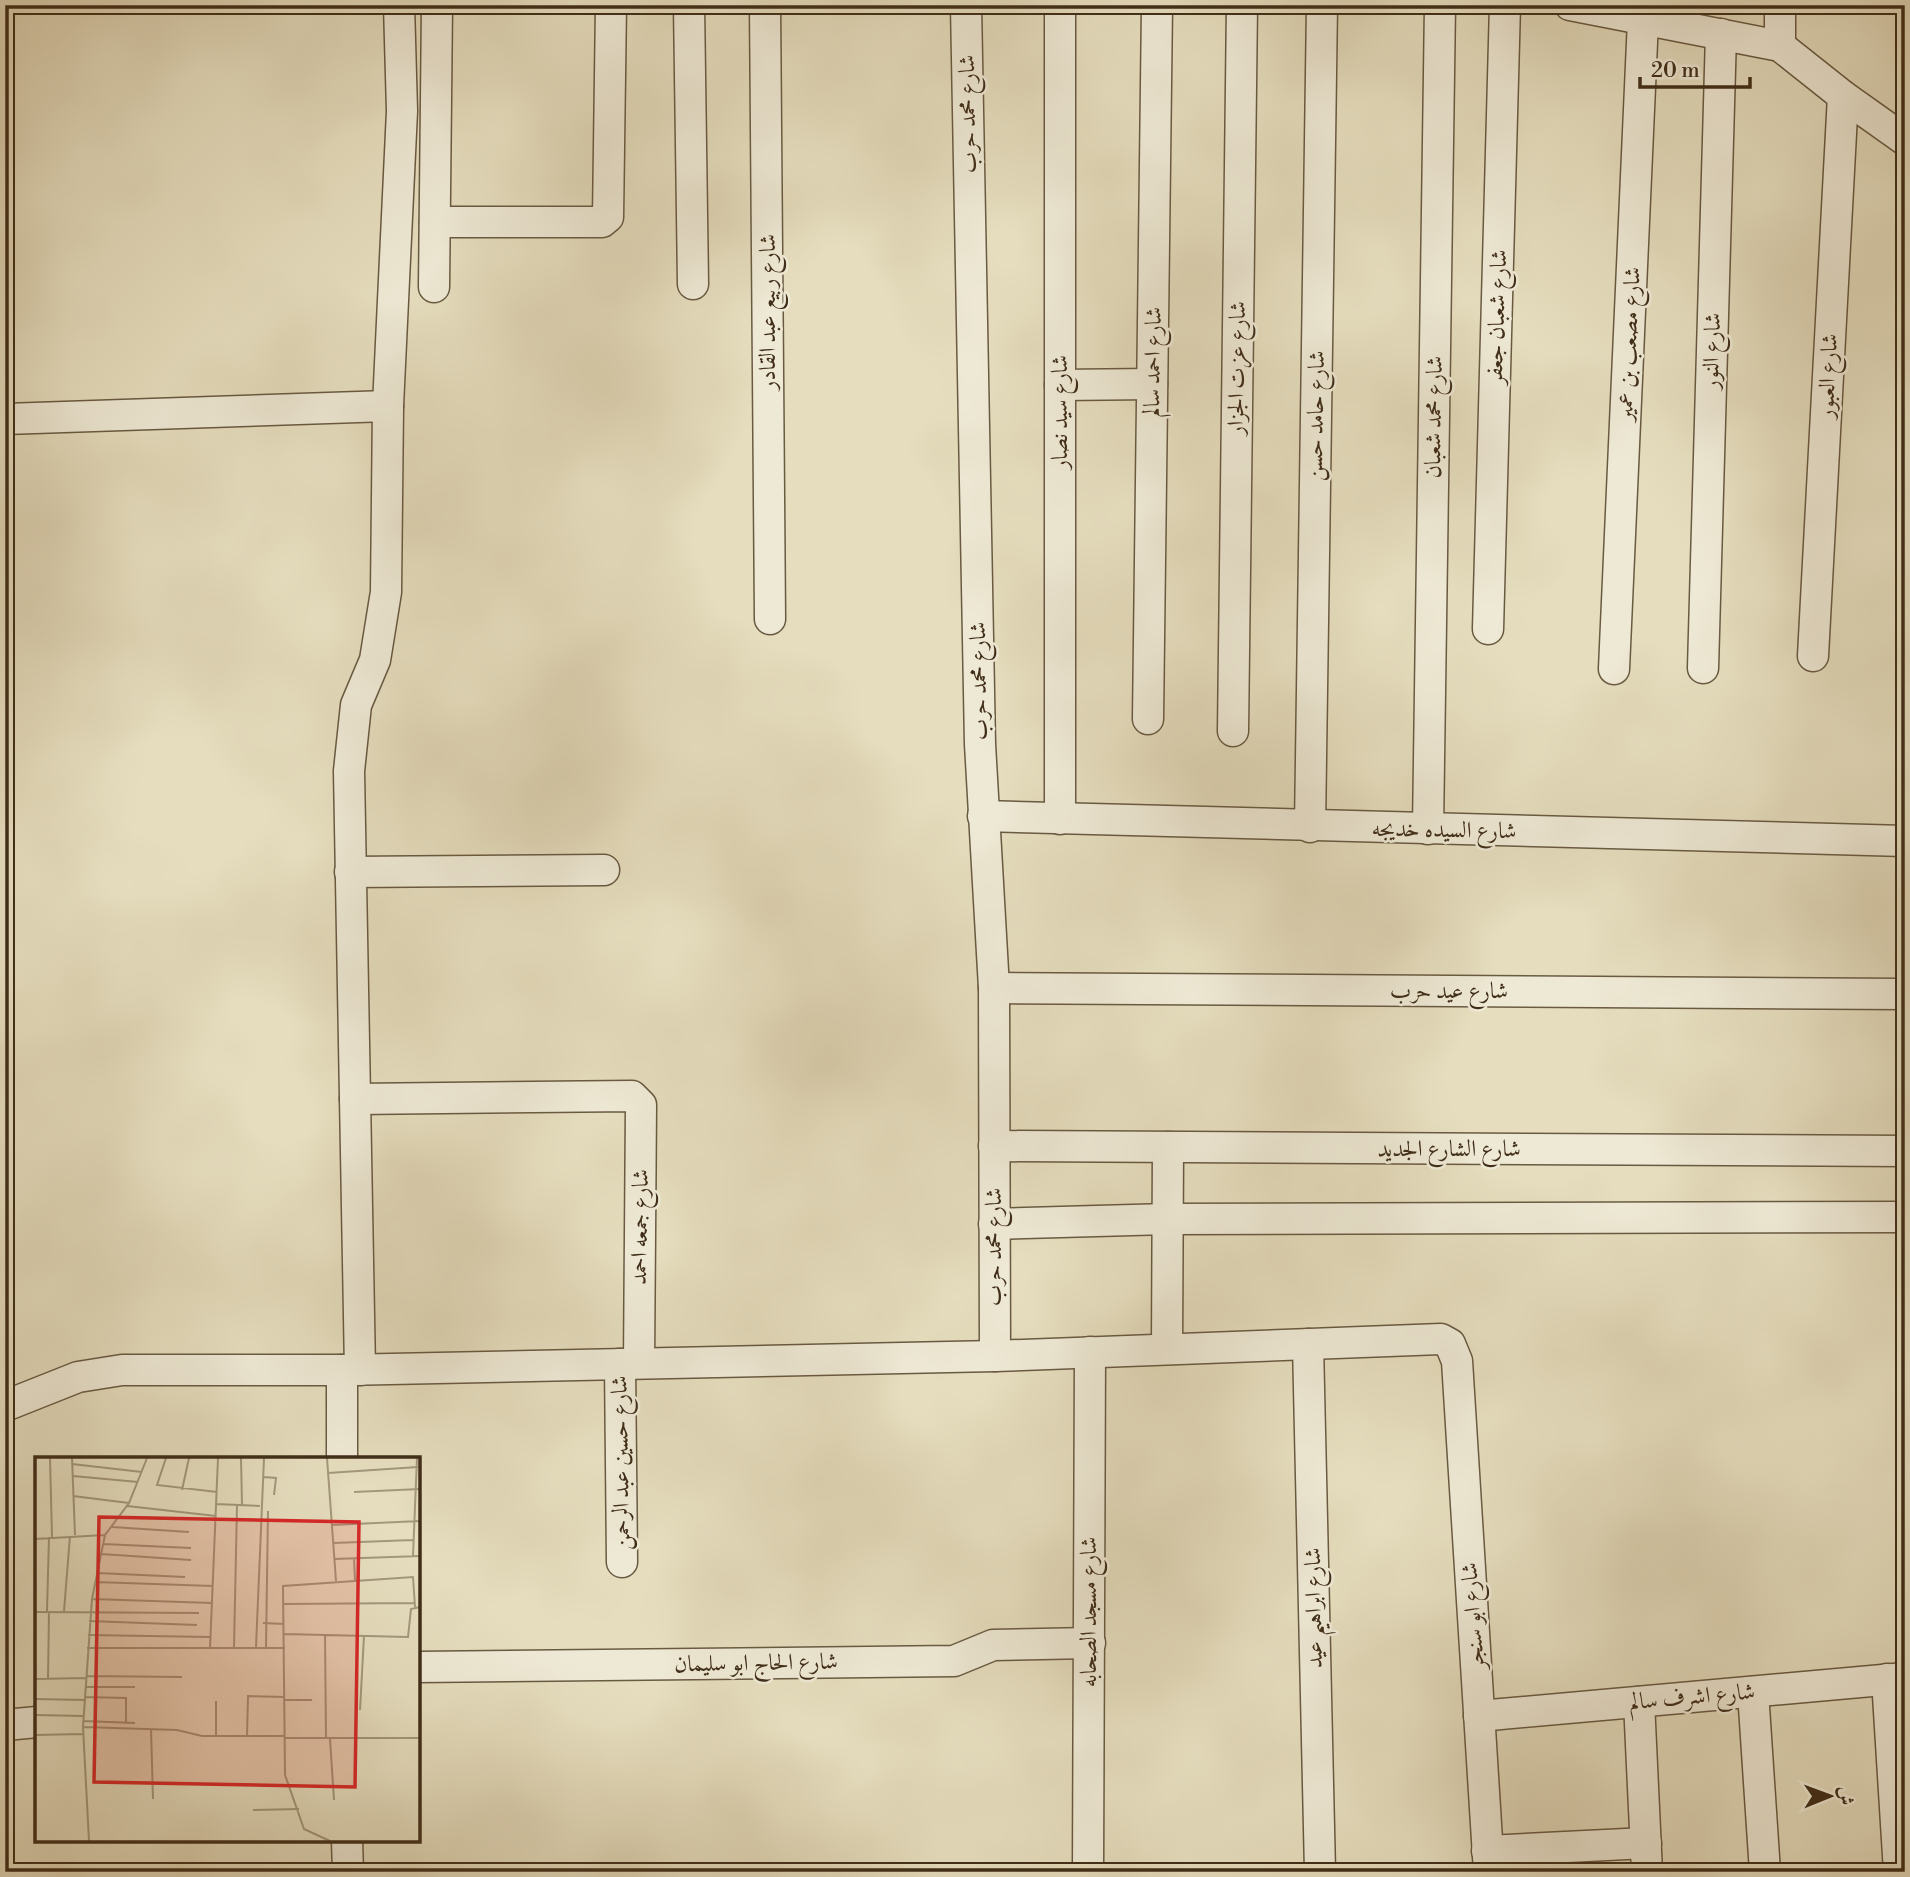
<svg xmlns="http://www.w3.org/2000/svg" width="1910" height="1877" font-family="'Libre Bodoni',Amiri,serif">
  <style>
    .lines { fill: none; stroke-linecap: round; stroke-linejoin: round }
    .minor-casing { stroke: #695a42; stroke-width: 33 }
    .minor { stroke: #eee9d5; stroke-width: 30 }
    .labels { text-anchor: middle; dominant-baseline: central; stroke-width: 5; stroke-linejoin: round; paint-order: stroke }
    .street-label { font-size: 23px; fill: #402e19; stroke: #eee9d5 }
    .inset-road { fill: none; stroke: #a3977c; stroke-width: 2 }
    .view { fill: #d62828; fill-opacity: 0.15; stroke: #d62828; stroke-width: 3.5 }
    .inset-edge { fill: none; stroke: #402e19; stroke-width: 3.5 }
  </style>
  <rect width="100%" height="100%" fill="#e5ddbe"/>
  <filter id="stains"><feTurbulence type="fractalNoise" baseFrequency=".00286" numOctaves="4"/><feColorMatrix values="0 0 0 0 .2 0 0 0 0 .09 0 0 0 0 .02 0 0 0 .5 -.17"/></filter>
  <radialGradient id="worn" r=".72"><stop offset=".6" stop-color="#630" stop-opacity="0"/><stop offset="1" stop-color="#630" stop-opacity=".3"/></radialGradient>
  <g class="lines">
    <defs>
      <g id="minor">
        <polyline points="689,5 693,284"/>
        <polyline points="765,5 770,619"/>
        <polyline points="966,5 980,744 994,988 995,1356"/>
        <polyline points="1570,5 1780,46 1843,96 1905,140"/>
        <polyline points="1780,5 1780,46"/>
        <polyline points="435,222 602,222 608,217 611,5"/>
        <polyline points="434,287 437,5"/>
        <polyline points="1060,385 1152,384"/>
        <polyline points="5,419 388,406"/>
        <polyline points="1488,629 1505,5"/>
        <polyline points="1813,656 1843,96"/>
        <polyline points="1703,668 1721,34"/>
        <polyline points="1614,669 1643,20"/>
        <polyline points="1148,719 1157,5"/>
        <polyline points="1233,731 1242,5"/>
        <polyline points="983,816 1905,841"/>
        <polyline points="1060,819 1060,5"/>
        <polyline points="1310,827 1322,5"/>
        <polyline points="1428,829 1440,5"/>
        <polyline points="350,872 604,870"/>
        <polyline points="994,988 1905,994"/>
        <polyline points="355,1099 632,1096 641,1105 639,1363"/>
        <polyline points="994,1146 1905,1151"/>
        <polyline points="994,1224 1168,1219 1905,1217"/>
        <polyline points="1308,1344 1320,1872"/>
        <polyline points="1167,1348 1168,1147"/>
        <polyline points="620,1364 622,1562"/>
        <polyline points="342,1370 342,1459"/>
        <polyline points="360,1370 349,771 356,705 375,660 386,592 388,406 402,111 399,5"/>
        <polyline points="5,1406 78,1377 122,1370 342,1370 995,1356 1441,1339 1450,1344 1457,1361 1489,1872"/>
        <polyline points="418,1667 954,1661 993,1645 1090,1643"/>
        <polyline points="1887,1679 1899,1872"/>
        <polyline points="1753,1692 1765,1872"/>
        <polyline points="1639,1702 1647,1872"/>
        <polyline points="1479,1716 1905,1678"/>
        <polyline points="5,1725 37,1722"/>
        <polyline points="347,1840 348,1872"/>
        <polyline points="1487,1851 1646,1843"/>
        <polyline points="1088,1872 1090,1352"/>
      </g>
    </defs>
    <use href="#minor" class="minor-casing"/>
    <use href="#minor" class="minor"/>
  </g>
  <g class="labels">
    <g class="street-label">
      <text transform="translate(968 114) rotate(-91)">شارع محمد حرب</text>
      <text transform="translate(768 312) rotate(-90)">شارع ربيع عبد القادر</text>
      <text transform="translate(1497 317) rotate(-88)">شارع شعبان جعفر</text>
      <text transform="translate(1629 344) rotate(-87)">شارع مصعب بن عمير</text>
      <text transform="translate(1712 351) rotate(-88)">شارع النور</text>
      <text transform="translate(1153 362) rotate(-89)">شارع احمد سالم</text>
      <text transform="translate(1237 368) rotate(-89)">شارع عزت الجزار</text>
      <text transform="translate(1828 376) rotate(-87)">شارع العبور</text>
      <text transform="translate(1060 412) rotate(-90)">شارع سيد نصار</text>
      <text transform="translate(1316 416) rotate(-89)">شارع حامد حسن</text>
      <text transform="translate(1434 417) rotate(-89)">شارع محمد شعبان</text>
      <text transform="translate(979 681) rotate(-91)">شارع محمد حرب</text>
      <text transform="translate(1444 830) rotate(1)">شارع السيده خديجه</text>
      <text x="1449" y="991">شارع عيد حرب</text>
      <text x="1449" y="1149">شارع الشارع الجديد</text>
      <text transform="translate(640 1227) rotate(-89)">شارع جمعه احمد</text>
      <text transform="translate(994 1247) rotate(-90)">شارع محمد حرب</text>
      <text transform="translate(621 1463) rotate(-91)">شارع حسين عبد الرحمن</text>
      <text transform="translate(1314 1608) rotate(-91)">شارع ابراهيم عيد</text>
      <text transform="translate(1089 1612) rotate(-90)">شارع مسجد الصحابه</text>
      <text transform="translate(1473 1616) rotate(-94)">شارع ابو سنجر</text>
      <text transform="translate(756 1663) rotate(-1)">شارع الحاج ابو سليمان</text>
      <text transform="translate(1692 1697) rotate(-5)">شارع اشرف سالم</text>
    </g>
  </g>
  <g transform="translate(35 1457)">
    <rect width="385" height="385" fill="#e5ddbe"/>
    <path class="inset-road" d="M15 1 17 80M37 1 40 78M131 1 122 28 182 35M206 1 207 48M292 1 301 124M37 7 107 15M293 16 383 10M38 19 103 25M229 20 241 21 239 38M147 33 154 1M319 35 385 32M38 39 94 46M181 47 225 49M92 49 181 59M297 68 385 64M77 70 154 75M0 82 70 78M298 86 378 83M68 87 156 91M66 97 156 103M378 99 382 1M319 101 320 123M299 102 385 99M62 116 150 120M60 125 178 129M57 142 177 146M249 147 380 146M12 154 14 80M29 154 35 79M0 155 164 156M54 164 162 168M228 166 249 167M249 177 373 180 376 152 385 150M53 178 175 180M290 178 291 282M199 190 202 48M221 190 229 1M231 190 233 54M52 191H250M175 191 183 1M51 219 147 220M0 222 51 221M13 222 14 154M51 230H100M50 240 91 241V266M0 242 50 243M250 243H277M325 253 329 179M0 258 49 259M48 264 100 266M48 270 142 273 167 279H250M116 272 118 342M0 278 48 277M181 279V244M212 279 213 239 250 240M250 281H385M295 282 299 343M218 353 264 352M54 384 48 270 57 142 70 78 94 46 112 1M295 384 269 372 250 318 248 129 378 120 380 150"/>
    <path class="view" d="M64 60 324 65 320 330 59 325Z"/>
    <rect width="385" height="385" class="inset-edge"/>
  </g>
  <rect width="1910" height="1877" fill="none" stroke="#e5ddbe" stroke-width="28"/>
  <rect x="7" y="7" width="1896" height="1863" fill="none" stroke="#402e19" stroke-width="3.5"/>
  <rect x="14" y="14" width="1882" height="1849" fill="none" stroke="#402e19" stroke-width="2"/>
  <g transform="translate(1830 1796) rotate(89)" stroke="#eee9d5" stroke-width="5" paint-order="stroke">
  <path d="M0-5L12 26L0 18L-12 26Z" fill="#402e19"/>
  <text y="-10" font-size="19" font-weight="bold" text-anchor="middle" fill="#402e19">ش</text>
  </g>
  <path d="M1640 77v10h110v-10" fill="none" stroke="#402e19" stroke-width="3.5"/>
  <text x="1651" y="77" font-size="21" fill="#402e19" stroke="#eee9d5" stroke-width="5" paint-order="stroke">20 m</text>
  <rect width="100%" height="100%" filter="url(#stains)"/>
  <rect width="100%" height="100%" fill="url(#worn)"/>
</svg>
